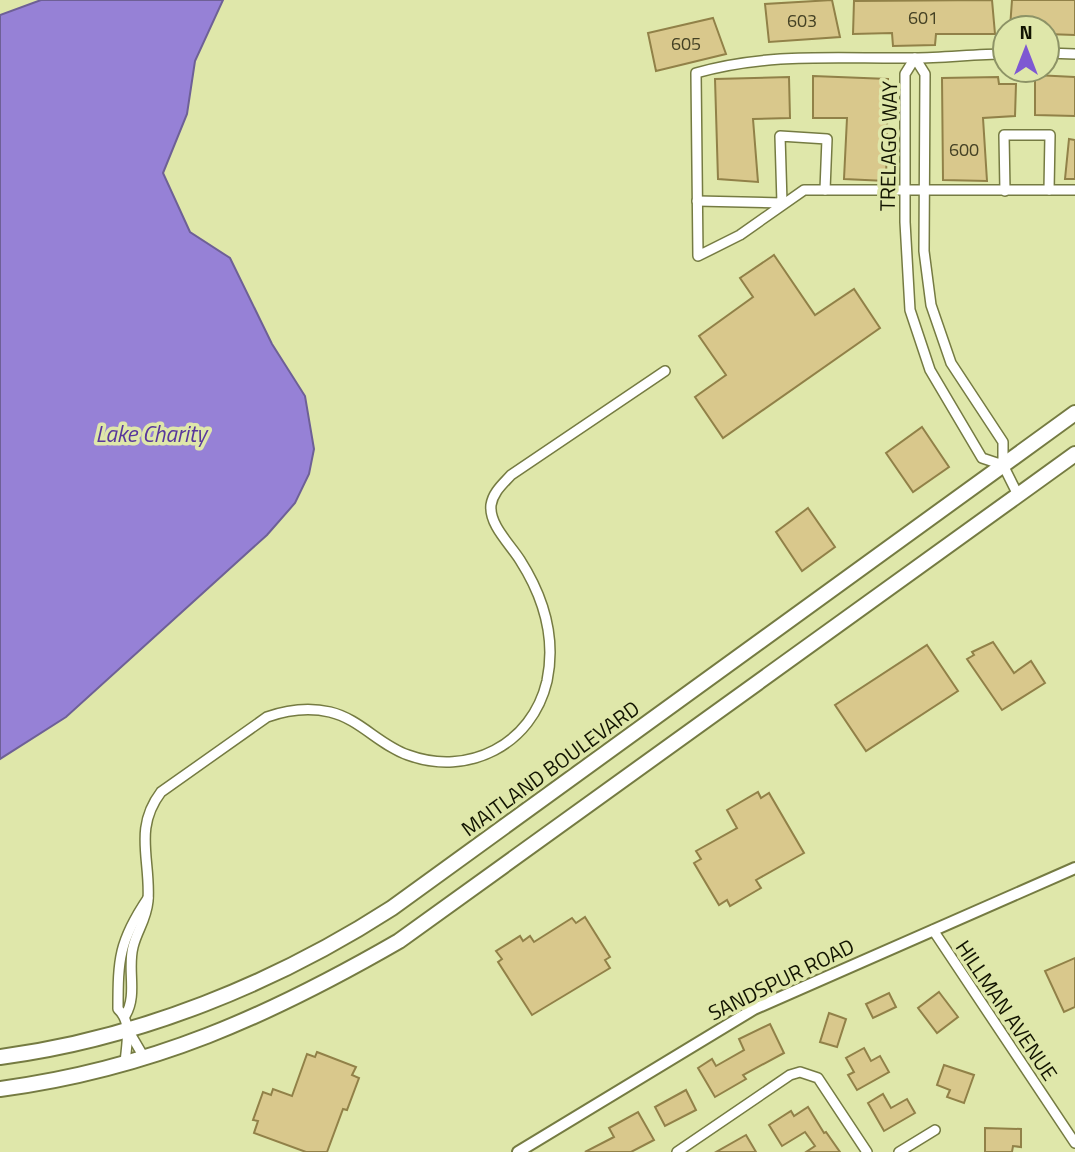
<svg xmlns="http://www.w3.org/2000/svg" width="1075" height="1152" font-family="'Titillium Web',sans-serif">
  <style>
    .water { fill: #9681d6; stroke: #6e6096; stroke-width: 2 }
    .building { fill: #d9c88c; stroke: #918148; stroke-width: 2 }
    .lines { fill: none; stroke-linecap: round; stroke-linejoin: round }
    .minor-casing { stroke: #757b42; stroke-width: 12 }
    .tertiary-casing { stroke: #757b42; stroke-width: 14 }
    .primary-casing { stroke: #757b42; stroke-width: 18 }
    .minor { stroke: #fff; stroke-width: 9 }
    .tertiary { stroke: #fff; stroke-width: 10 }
    .primary { stroke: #fff; stroke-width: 14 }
    .labels { text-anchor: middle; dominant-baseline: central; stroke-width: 7; stroke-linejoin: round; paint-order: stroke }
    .number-label { font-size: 18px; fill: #444124 }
    .street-label { font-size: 21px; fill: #121401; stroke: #dfe7aa }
    .water-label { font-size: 23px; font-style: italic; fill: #58379c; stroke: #dfe7aa }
  </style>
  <rect width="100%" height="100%" fill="#dfe7aa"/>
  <polygon class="water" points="41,0 223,0 195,61 187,114 163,173 190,232 230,258 272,344 305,396 314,449 309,474 295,503 267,535 66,717 0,759 0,15"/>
  <g class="building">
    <polygon points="832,0 840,37 769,42 765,4"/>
    <polygon points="992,0 995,34 936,34 935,45 893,46 892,33 853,34 854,1"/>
    <polygon points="1012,0 1075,0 1075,35 1047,34 1047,28 1010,28"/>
    <polygon points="713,18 726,54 656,71 648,33"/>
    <polygon points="1035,75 1075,77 1075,116 1035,115"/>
    <polygon points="813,76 888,79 886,181 844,179 847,118 813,118"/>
    <polygon points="789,77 790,118 753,119 758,182 718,179 715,79"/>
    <polygon points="998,77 999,84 1016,84 1015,116 983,118 987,181 943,180 942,78"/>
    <polygon points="1069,139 1075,140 1075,179 1065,179"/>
    <polygon points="774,255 815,315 854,289 880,328 723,438 695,397 726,375 699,336 753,297 740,278"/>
    <polygon points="922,427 949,467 913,492 886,453"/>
    <polygon points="808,508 835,547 802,571 776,532"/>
    <polygon points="993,642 1014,673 1031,661 1045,683 1002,710 967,659 974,655 972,652"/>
    <polygon points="927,645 958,691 866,751 835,705"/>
    <polygon points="758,792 761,798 769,793 804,853 756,880 761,888 730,906 727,900 719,905 694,863 701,859 696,851 737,828 727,810"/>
    <polygon points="585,917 610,957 605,960 610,968 532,1015 498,962 502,959 496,951 520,936 523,941 530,936 534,942 572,918 576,923"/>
    <polygon points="1075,958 1075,1007 1064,1012 1045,971"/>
    <polygon points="939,992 958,1017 937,1033 918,1008"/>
    <polygon points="889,993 896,1007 873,1018 866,1004"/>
    <polygon points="829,1013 846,1019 837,1047 820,1042"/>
    <polygon points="770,1024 784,1053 743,1075 746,1079 715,1097 698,1068 712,1059 716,1066 744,1050 739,1039"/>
    <polygon points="864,1048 871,1061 880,1056 889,1072 857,1090 848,1075 854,1072 846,1058"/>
    <polygon points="317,1052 356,1067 352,1075 359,1078 347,1110 343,1109 327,1152 306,1152 254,1133 258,1121 253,1120 263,1092 271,1095 273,1089 292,1096 307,1054 315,1057"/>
    <polygon points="944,1065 974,1075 964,1103 947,1097 950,1090 937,1085"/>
    <polygon points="686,1090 696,1110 665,1126 655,1107"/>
    <polygon points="883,1094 891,1108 907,1099 915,1113 884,1131 868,1103"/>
    <polygon points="808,1107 824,1133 826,1132 840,1152 806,1152 815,1146 805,1132 782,1146 769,1125 791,1111 794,1116"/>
    <polygon points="638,1112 654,1140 631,1152 585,1152 614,1137 609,1128"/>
    <polygon points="985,1128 1021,1129 1021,1147 1013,1146 1012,1152 985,1152"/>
    <polygon points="746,1135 756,1152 716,1152"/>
  </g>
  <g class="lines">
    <defs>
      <g id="minor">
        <polyline points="1047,53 1075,54"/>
        <path d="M1005 54C975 54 944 58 914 58 840 59 769 52 696 73L698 256 740 235 804 190H1075"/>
        <polyline points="1005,191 1004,135 1050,135 1049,190"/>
        <polyline points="697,201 782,203 780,136 827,139 825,190"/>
        <polyline points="1003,465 982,458 930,370 910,310 905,222 905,74 915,58 925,74 924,251 931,305 951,363 1003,442 1003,465 1018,495"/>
        <polyline points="933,930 1075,1143"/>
        <path d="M125 1016C138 995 127 970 133 947 137 930 146 921 148 901 151 860 133 829 161 792L267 717C287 710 308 707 330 712 360 719 379 745 408 755 468 777 532 745 547 681 556 638 543 596 520 560 510 544 489 525 491 505 493 492 503 484 511 475L665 371"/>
        <polyline points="128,1030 145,1059"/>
        <path d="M125 1064C126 1045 133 1023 118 1009 118 959 119 941 148 898"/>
        <polyline points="677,1152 790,1075 800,1072 818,1078 867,1152"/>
        <polyline points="899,1152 935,1130"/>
      </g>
      <polyline id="tertiary" points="518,1152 754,1009 1075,868"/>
      <g id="primary">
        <path d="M0 1057C138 1039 276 983 392 908L1075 413"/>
        <path d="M0 1089C151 1069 269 1016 399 941L1075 454"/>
      </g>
    </defs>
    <use href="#minor" class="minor-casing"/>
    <use href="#tertiary" class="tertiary-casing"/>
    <use href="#primary" class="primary-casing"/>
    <use href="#minor" class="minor"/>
    <use href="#tertiary" class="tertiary"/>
    <use href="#primary" class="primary"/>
  </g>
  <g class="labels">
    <g class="number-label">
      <text x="923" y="17">601</text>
      <text x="802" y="20">603</text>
      <text x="686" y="43">605</text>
      <text x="964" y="149">600</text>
    </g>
    <g class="street-label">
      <text transform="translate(888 146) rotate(-89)">TRELAGO WAY</text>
      <text transform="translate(550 768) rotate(-36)">MAITLAND BOULEVARD</text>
      <text transform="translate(781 979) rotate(-26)">SANDSPUR ROAD</text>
      <text transform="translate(1007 1010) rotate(56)">HILLMAN AVENUE</text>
    </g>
    <g class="water-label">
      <text x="151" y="433">Lake Charity</text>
    </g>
  </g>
  <g transform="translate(1026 49)"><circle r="33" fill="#dfe7aa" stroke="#8d9366" stroke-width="2"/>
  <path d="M0-5L12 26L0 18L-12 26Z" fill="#7e58d2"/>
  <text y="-10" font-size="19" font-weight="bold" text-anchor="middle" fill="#121401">N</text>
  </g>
</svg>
